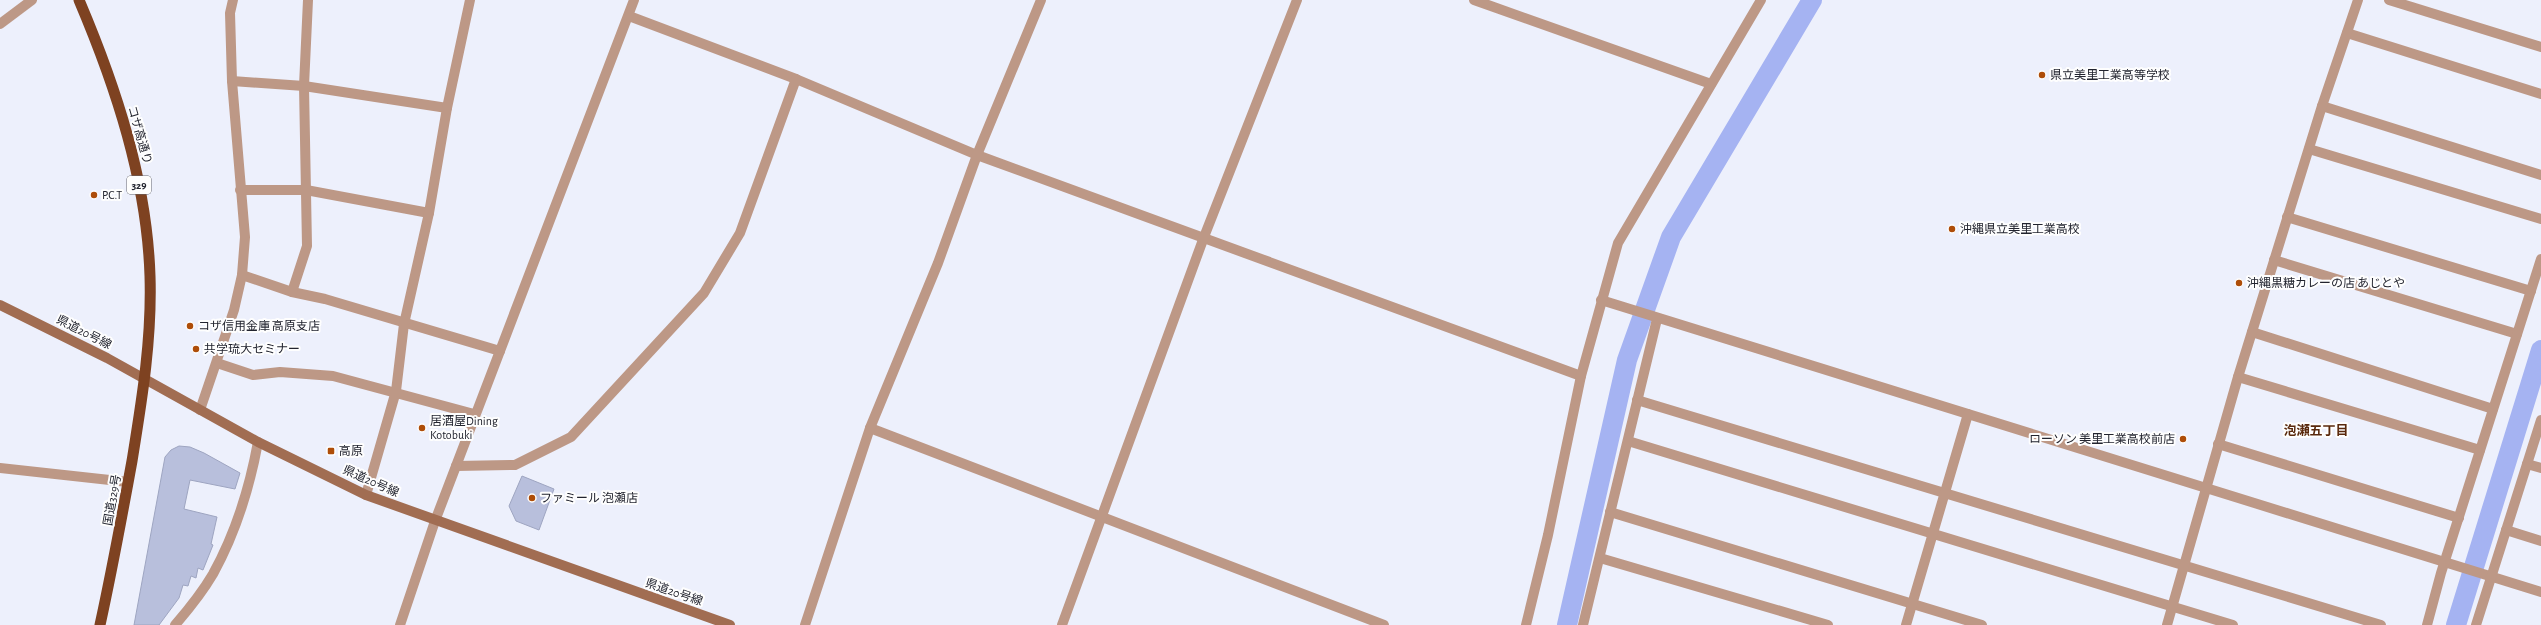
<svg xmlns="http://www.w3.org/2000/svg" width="2541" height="625" font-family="'Alegreya Sans','Noto Sans JP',sans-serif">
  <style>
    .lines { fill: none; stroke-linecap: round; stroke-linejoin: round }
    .canal { stroke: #a5b3f2; stroke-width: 20 }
    .building { fill: #b8bfdc; stroke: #9ea5c1 }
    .minor { stroke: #bd9886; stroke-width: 10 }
    .tertiary { stroke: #bd9886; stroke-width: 10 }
    .secondary { stroke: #a16d52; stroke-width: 10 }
    .trunk { stroke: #7e4221; stroke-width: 11 }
    .poi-dot { fill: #ae4d08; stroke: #fefefe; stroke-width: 1.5 }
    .labels { text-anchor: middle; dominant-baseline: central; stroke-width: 4; stroke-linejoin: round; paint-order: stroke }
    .shield { fill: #fefefe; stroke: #64656d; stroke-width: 1 }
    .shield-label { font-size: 11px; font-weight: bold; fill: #22242f }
    .poi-label { font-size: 12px; fill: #22242f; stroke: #fefefe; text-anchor: start }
    .street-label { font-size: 12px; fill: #22242f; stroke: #fefefe }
    .neighbourhood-label { font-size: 13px; font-weight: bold; fill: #59290d; stroke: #fefefe }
  </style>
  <rect width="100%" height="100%" fill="#edf0fc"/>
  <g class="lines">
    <g class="canal">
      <polyline points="1567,625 1627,360 1671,237 1812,0"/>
      <polyline points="2456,625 2541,350"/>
    </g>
  </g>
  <g class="building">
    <polygon points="179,446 190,447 204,453 240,473 235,489 190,480 184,509 217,517 211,544 213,545 203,570 198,568 196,578 191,576 188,586 183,585 179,598 159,625 134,625 165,457 171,450"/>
    <polygon points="522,476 554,489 539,530 516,521 509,506"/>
  </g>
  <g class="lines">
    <g class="minor">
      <polyline points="1474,0 1711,84"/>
      <polyline points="2389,0 2541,47"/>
      <polyline points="629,16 796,79 977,155 1581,376"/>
      <polyline points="0,24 32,0"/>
      <polyline points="2347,33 2541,94"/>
      <polyline points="232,81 304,86 447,108"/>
      <polyline points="2322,106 2541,175"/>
      <polyline points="2309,149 2541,219"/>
      <polyline points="240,190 306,190 429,213"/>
      <polyline points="2287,217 2531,291"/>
      <polyline points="2274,260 2517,334"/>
      <polyline points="242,275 292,292 325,299 500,351"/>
      <polyline points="292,292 307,246 304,86 308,0"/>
      <polyline points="1601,300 2541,592"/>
      <polyline points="2252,332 2493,409"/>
      <polyline points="217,363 253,375 280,372 333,376 474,414"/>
      <polyline points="2238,377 2480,450"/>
      <polyline points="1637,400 2381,625"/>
      <polyline points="200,410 234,310 242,275 245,237 232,81 230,13 233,0"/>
      <polyline points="870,428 1384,625"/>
      <polyline points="1628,441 2233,625"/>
      <polyline points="2218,444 2459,518"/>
      <polyline points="2527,464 2541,468"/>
      <polyline points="456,466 515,465 571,437 704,293 740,233 796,79"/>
      <polyline points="0,468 128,482"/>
      <polyline points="366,495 396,391 404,324 429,213 447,108 470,0"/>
      <polyline points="1610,512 1982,625"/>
      <polyline points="2506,530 2541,541"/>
      <polyline points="1600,558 1828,625"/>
      <path d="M175 625C188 610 203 591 213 574 235 534 250 486 258 442"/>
      <polyline points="400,625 435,521"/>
      <polyline points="805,625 870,428 938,263 977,155 1041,0"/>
      <polyline points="1062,625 1204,237 1297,0"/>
      <polyline points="1526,625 1548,535 1581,376 1618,243 1761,0"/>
      <polyline points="1583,625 1657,319"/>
      <polyline points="1906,625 1968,414"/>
      <polyline points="2427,625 2441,573 2541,259"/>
      <polyline points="2476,625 2541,420"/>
    </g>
    <g class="tertiary">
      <polyline points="435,521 634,0"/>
      <polyline points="2167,625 2238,377 2322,106 2358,0"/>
    </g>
    <polyline class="secondary" points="0,305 107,358 258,442 366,495 730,625"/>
    <path class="trunk" d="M79 0C116 87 147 181 150 276 152 339 142 399 132 461 122 516 112 570 100 625"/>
  </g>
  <g class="poi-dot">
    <circle cx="2042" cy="75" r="4"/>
    <circle cx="94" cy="195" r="4"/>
    <circle cx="1952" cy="229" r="4"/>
    <circle cx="2239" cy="283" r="4"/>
    <circle cx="190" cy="326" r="4"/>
    <circle cx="196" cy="349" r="4"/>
    <circle cx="422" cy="428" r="4"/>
    <circle cx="2183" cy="439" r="4"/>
    <rect x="327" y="447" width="8" height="8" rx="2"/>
    <circle cx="532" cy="498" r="4"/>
  </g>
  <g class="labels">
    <rect class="shield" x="127" y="176" width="24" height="18" rx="3"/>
    <g class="shield-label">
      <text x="139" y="185">329</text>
    </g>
    <g class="poi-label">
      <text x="2050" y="75">県立美里工業高等学校</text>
      <text x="102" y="195">P.C.T</text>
      <text x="1960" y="229">沖縄県立美里工業高校</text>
      <text x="2247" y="283">沖縄黒糖カレーの店 あじとや</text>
      <text x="198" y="326">コザ信用金庫 高原支店</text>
      <text x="204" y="349">共学琉大セミナー</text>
      <text x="430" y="421">居酒屋Dining<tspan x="430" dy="14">Kotobuki</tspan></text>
      <text x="2175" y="439" text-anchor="end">ローソン 美里工業高校前店</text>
      <text x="339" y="451">高原</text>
      <text x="540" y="498">ファミール 泡瀬店</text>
    </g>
    <g class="street-label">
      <text transform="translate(140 135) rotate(74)">コザ高通り</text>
      <text transform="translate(84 332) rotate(27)">県道20号線</text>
      <text transform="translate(371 481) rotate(24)">県道20号線</text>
      <text transform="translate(112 500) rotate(-80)">国道329号</text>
      <text transform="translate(674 592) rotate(19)">県道20号線</text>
    </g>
    <g class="neighbourhood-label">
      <text x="2316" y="431">泡瀬五丁目</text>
    </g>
  </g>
</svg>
